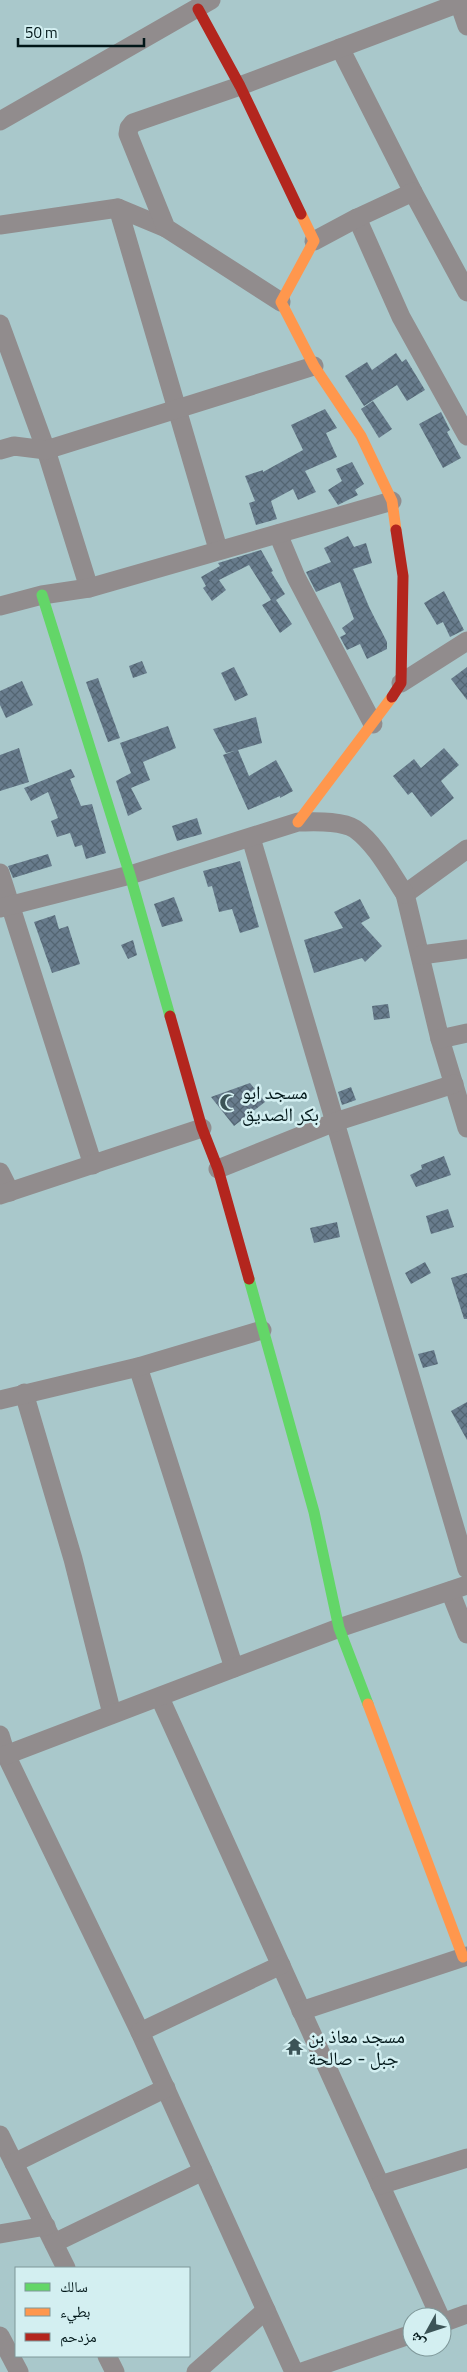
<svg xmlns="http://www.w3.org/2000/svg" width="467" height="2372" font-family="'Titillium Web','Noto Naskh Arabic',sans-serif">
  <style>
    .building { fill: url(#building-cross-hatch) }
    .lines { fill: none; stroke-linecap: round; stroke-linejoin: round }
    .street { stroke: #918c8d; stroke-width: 19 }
    .fast { stroke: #63d668; stroke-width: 11 }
    .slow { stroke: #ff974d; stroke-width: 11 }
    .jam { stroke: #b3261e; stroke-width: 11 }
    .labels { text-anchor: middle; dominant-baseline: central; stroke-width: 5; stroke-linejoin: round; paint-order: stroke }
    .poi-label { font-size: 19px; fill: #011618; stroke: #d3eff1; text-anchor: start }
  </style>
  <defs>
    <pattern id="building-cross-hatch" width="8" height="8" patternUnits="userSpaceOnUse" patternTransform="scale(1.25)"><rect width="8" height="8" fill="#687c8d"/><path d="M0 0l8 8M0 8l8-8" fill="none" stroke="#536572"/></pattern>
  </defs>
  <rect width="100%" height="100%" fill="#a9c8cb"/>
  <g class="building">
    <polygon points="396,353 402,362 406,359 425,390 407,401 397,385 364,406 345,376 367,362 372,370"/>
    <polygon points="373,401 392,429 379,438 361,409"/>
    <polygon points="325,409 337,428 326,433 337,457 305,471 316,492 298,500 293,489 271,501 277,519 256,525 249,503 255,501 245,476 263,470 263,472 303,450 291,425"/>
    <polygon points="441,412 450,430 447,432 461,458 443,468 419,424"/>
    <polygon points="352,462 364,484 355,490 358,495 338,505 328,490 342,481 336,469"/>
    <polygon points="348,536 354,547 366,543 372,563 353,569 370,609 387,642 387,649 367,659 360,644 347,650 340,637 346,634 342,628 354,619 340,582 316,592 306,572 331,562 324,548"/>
    <polygon points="261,550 273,571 271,572 285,594 276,600 292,624 280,633 262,605 271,600 249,565 219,580 226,590 212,601 203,588 206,586 201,577 220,566 218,563"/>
    <polygon points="444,591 464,630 450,637 443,622 437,625 424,603"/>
    <polygon points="142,661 147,673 133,678 129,666"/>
    <polygon points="234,667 248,695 235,701 221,673"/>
    <polygon points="467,667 467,700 451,679"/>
    <polygon points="98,678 120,738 108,742 86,682"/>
    <polygon points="22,681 33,705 6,718 0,705 0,691"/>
    <polygon points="256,717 262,743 238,750 249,776 276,760 293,791 280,798 280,796 248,810 223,755 234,751 226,753 213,729"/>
    <polygon points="168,726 176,748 143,762 150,780 131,788 142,809 128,816 116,781 131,773 120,743"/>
    <polygon points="19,748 29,782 0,791 0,755"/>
    <polygon points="444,748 459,765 441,781 454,798 431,817 412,792 408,795 393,776 414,759 421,768"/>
    <polygon points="71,769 75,777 70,779 81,806 92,804 106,853 86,859 82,845 75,847 70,833 57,837 51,821 58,818 48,792 31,801 24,788"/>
    <polygon points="197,818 202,834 177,841 172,826"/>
    <polygon points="48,854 52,866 13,878 8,866"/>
    <polygon points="240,861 259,927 240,933 232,909 219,912 212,886 208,887 203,871"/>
    <polygon points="174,897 183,921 162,927 154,904"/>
    <polygon points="360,899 370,918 361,923 382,946 365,962 362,958 314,973 304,940 343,928 334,912"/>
    <polygon points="55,915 59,929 68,926 80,964 52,973 34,922"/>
    <polygon points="133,940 137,955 128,959 121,945"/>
    <polygon points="388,1004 390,1018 374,1020 372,1006"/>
    <polygon points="250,1083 265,1102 234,1126 211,1097"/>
    <polygon points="351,1087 356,1100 342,1105 338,1092"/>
    <polygon points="444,1156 451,1175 416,1187 410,1175 422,1169 421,1165"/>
    <polygon points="448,1209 454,1227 431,1234 426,1216"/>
    <polygon points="337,1222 340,1237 314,1243 310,1228"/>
    <polygon points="425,1262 431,1273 411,1284 405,1273"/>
    <polygon points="467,1273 467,1319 464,1319 451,1278"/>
    <polygon points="434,1350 438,1364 423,1368 418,1354"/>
    <polygon points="467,1402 467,1440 451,1411"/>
  </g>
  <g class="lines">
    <g class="street">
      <polyline points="458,0 467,26"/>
      <polyline points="340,48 413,192 467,292"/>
      <polyline points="0,121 211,0"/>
      <polyline points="357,218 401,317 467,436"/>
      <polyline points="0,225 118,208"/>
      <polyline points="166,228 118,208 218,549"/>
      <polyline points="314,241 357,218 413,192"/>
      <polyline points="281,302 166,228 128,134 129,128 133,123 240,86 467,0"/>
      <polyline points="0,324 46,450 89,588"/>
      <polyline points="0,450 14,446 46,450 314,366"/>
      <polyline points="278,534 296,577 373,724"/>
      <polyline points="0,606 42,595 89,588 392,501"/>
      <polyline points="401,683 467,641"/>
      <polyline points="251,838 467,1569"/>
      <polyline points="467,849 405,894 440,1039 467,1128"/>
      <polyline points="0,873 93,1165"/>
      <path d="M0 908 130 875 298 822C313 822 341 820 355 829 376 844 391 873 405 894"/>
      <polyline points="421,955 467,949"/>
      <polyline points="440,1039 467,1033"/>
      <polyline points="218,1169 335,1122 454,1084"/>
      <polyline points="0,1172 10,1192"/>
      <polyline points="0,1195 202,1128"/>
      <polyline points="138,1367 234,1668"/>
      <polyline points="24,1393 73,1559 112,1714"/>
      <polyline points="0,1400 138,1367 262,1330"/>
      <polyline points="450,1591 467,1634"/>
      <polyline points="160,1698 440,2317"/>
      <polyline points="0,1735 6,1755 140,2032 294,2372"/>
      <polyline points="6,1755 339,1628 467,1585"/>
      <polyline points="301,2011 467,1956"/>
      <polyline points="140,2032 281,1965"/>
      <polyline points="0,2135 66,2268"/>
      <polyline points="14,2163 166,2088"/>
      <polyline points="380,2185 467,2158"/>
      <polyline points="0,2234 46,2226"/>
      <polyline points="54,2243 203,2171"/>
      <polyline points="442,2323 467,2314"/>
      <polyline points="0,2336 19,2372"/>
      <polyline points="107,2356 115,2372"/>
      <polyline points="196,2372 266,2310"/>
      <polyline points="302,2372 412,2334"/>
    </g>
    <g class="fast">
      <polyline points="42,595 130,875 170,1016"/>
      <polyline points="249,1279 314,1512 339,1628 368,1704"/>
    </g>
    <g class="slow">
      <polyline points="301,214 314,241 281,302 314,366 361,436 392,501 396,530"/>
      <polyline points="298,822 392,697"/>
      <polyline points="368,1704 463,1957"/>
    </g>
    <g class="jam">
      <polyline points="198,9 240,86 301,214"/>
      <polyline points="392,697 401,683 403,576 396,530"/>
      <polyline points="170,1016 202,1128 218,1169 249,1279"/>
    </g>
  </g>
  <defs>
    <symbol id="mosque-bare" viewBox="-9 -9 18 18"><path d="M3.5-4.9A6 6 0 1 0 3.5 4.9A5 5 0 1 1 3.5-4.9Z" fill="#3c5457" stroke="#d3eff1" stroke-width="2.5" paint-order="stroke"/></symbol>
    <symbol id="temple-bare" viewBox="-9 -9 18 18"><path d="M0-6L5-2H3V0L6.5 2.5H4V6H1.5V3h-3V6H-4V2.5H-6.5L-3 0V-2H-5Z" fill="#3c5457" stroke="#d3eff1" stroke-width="2.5" paint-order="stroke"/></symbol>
  </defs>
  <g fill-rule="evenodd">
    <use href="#mosque-bare" x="216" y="1090" width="25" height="25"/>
    <use href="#temple-bare" x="282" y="2034" width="25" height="25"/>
  </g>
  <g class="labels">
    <g class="poi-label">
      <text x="242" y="1091">مسجد ابو<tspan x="242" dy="22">بكر الصديق</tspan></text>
      <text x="308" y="2035">مسجد معاذ بن<tspan x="308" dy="22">جبل - صالحة</tspan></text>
    </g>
  </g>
  <rect x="15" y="2267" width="175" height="90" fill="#d3eff1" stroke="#7f989a"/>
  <rect x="25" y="2283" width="25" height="8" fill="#63d668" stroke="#7f989a"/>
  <text x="60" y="2292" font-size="15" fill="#011618">سالك</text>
  <rect x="25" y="2308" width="25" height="8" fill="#ff974d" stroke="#7f989a"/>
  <text x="60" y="2317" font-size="15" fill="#011618">بطيء</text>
  <rect x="25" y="2333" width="25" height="8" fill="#b3261e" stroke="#7f989a"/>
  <text x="60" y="2342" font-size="15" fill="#011618">مزدحم</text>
  <g transform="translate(427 2332) rotate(230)"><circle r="24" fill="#d3eff1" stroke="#7f989a"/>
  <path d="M0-4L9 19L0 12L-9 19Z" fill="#3c5457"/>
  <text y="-8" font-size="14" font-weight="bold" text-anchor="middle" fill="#011618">ش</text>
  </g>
  <path d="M18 38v8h126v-8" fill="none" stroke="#011618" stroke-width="2.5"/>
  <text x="25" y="38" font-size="15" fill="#011618" stroke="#d3eff1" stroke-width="4" paint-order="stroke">50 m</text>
</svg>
